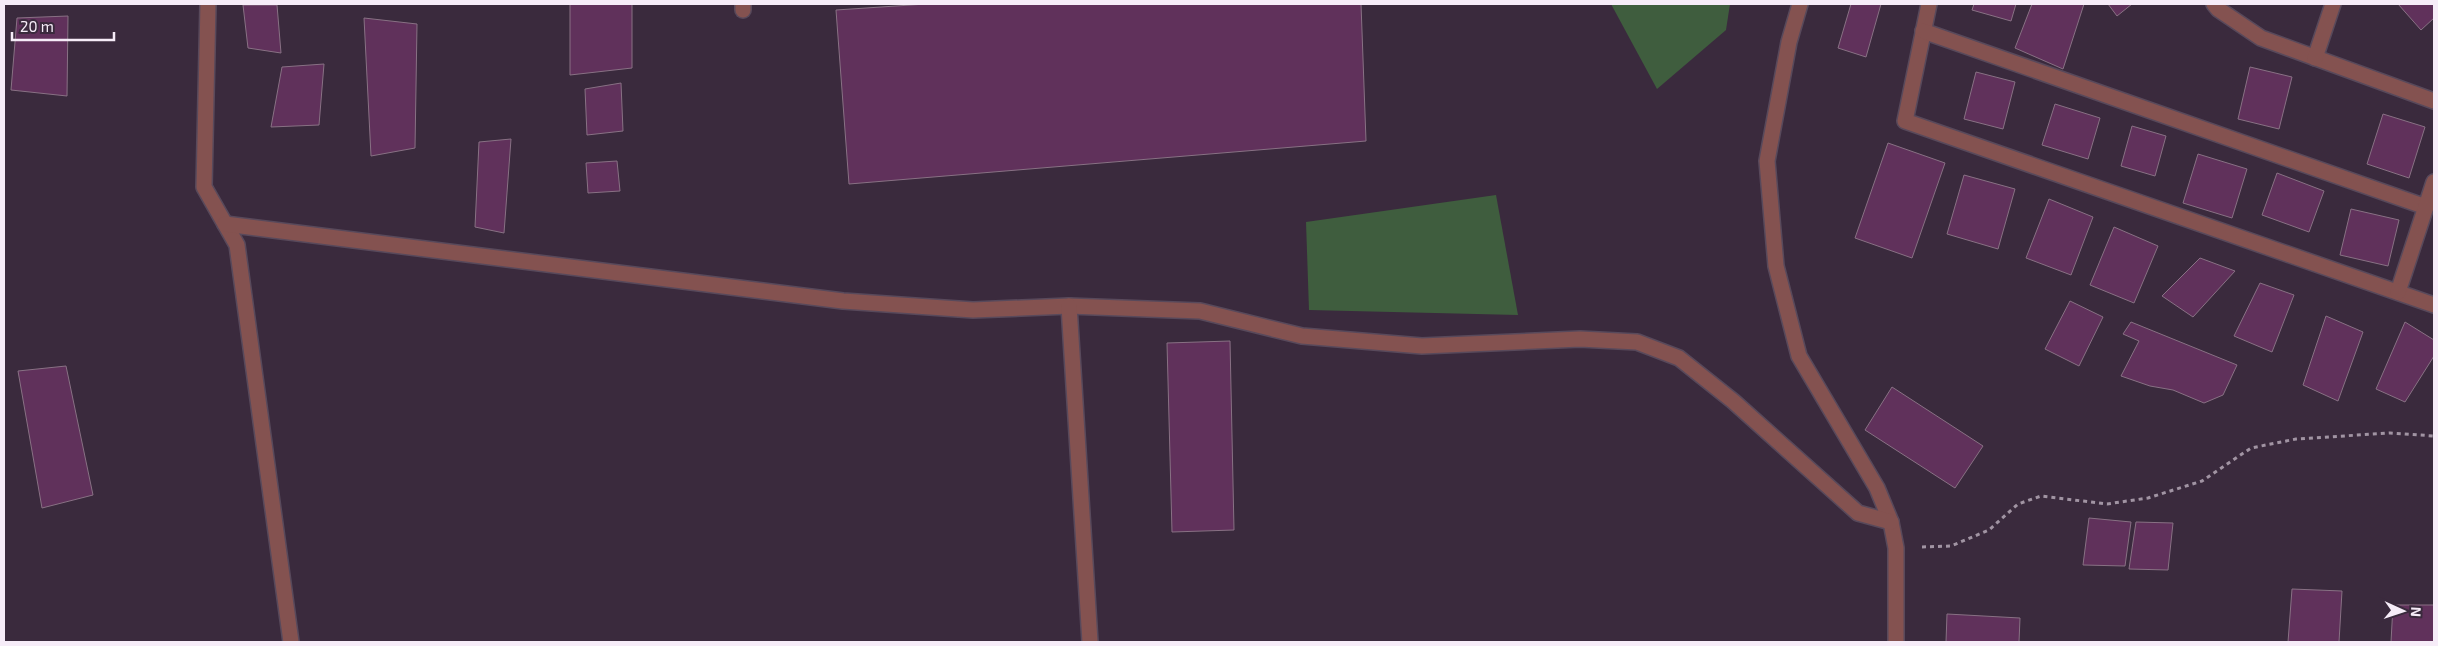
<svg xmlns="http://www.w3.org/2000/svg" width="2438" height="646" font-family="'Exo 2',sans-serif">
  <style>
    .green { fill: #3f5d3e }
    .building { fill: #60315b; stroke: #887184 }
    .lines { fill: none; stroke-linecap: round; stroke-linejoin: round }
    .minor-casing { stroke: #58495b; stroke-width: 18 }
    .path { stroke: #a194a3; stroke-width: 3; stroke-dasharray: 4 4; stroke-linecap: butt }
    .minor { stroke: #845250; stroke-width: 15 }
  </style>
  <rect width="100%" height="100%" fill="#3a2a3d"/>
  <g class="green">
    <polygon points="1611,4 1730,4 1726,30 1657,89"/>
    <polygon points="1496,195 1518,315 1309,310 1306,222"/>
  </g>
  <g class="building">
    <polygon points="570,4 632,4 632,68 570,75"/>
    <polygon points="926,4 1361,4 1366,141 849,184 836,10"/>
    <polygon points="1851,4 1881,4 1866,57 1838,48"/>
    <polygon points="1974,4 2016,4 2011,21 1972,10"/>
    <polygon points="2032,4 2084,4 2063,69 2015,48"/>
    <polygon points="2108,4 2132,4 2117,16"/>
    <polygon points="2398,4 2434,4 2434,18 2421,30"/>
    <polygon points="243,5 277,5 281,53 248,48"/>
    <polygon points="68,16 67,96 11,90 17,18"/>
    <polygon points="364,18 417,24 415,148 371,156"/>
    <polygon points="324,64 319,125 271,127 282,67"/>
    <polygon points="2250,67 2292,77 2279,129 2238,119"/>
    <polygon points="1976,72 2015,82 2003,129 1964,119"/>
    <polygon points="621,83 623,131 587,135 585,89"/>
    <polygon points="2055,104 2100,118 2088,159 2042,145"/>
    <polygon points="2383,114 2425,127 2409,178 2367,164"/>
    <polygon points="2132,126 2166,136 2155,176 2121,166"/>
    <polygon points="511,139 504,233 475,227 479,142"/>
    <polygon points="1888,143 1945,163 1912,258 1855,238"/>
    <polygon points="2198,154 2247,169 2232,218 2183,203"/>
    <polygon points="617,161 620,191 588,193 586,163"/>
    <polygon points="2277,173 2324,191 2309,232 2262,215"/>
    <polygon points="1964,175 2015,189 1998,249 1947,234"/>
    <polygon points="2049,199 2093,217 2071,275 2026,258"/>
    <polygon points="2351,209 2399,220 2388,266 2340,255"/>
    <polygon points="2114,227 2158,246 2134,303 2090,285"/>
    <polygon points="2200,258 2235,271 2193,317 2162,296"/>
    <polygon points="2260,283 2294,295 2272,352 2234,336"/>
    <polygon points="2070,301 2103,317 2079,366 2045,349"/>
    <polygon points="2326,316 2363,332 2338,401 2303,385"/>
    <polygon points="2131,322 2237,365 2223,395 2204,403 2173,390 2150,386 2121,376 2139,341 2123,334"/>
    <polygon points="2405,322 2434,340 2434,356 2405,402 2376,389"/>
    <polygon points="1230,341 1234,530 1172,532 1167,343"/>
    <polygon points="66,366 93,495 42,508 18,371"/>
    <polygon points="1892,387 1983,446 1955,488 1865,430"/>
    <polygon points="2089,518 2131,522 2125,566 2083,565"/>
    <polygon points="2136,522 2173,523 2168,570 2129,569"/>
    <polygon points="2292,589 2342,591 2339,642 2288,642"/>
    <polygon points="2393,605 2434,605 2434,642 2391,642"/>
    <polygon points="1947,614 2020,618 2019,642 1946,642"/>
  </g>
  <g class="lines">
    <defs>
      <g id="minor">
        <polyline points="208,4 204,187 237,245 291,642"/>
        <polyline points="743,4 743,10"/>
        <polyline points="1800,4 1789,42 1767,161 1776,266 1799,356 1877,488 1891,522 1896,548 1896,642"/>
        <polyline points="1929,4 1905,121 2434,305"/>
        <polyline points="2214,4 2218,9 2261,38 2434,101"/>
        <polyline points="1923,31 2426,207"/>
        <polyline points="2315,58 2333,4"/>
        <polyline points="225,224 843,301 973,310 1069,306 1200,311 1302,336 1422,346 1580,339 1637,342 1679,358 1733,401 1858,513 1891,522"/>
        <polyline points="2398,292 2434,182"/>
        <polyline points="1069,306 1090,642"/>
      </g>
    </defs>
    <use href="#minor" class="minor-casing"/>
    <polyline class="path" points="1922,547 1951,546 1989,530 2018,504 2041,496 2107,504 2148,498 2202,481 2251,448 2296,439 2390,433 2434,436"/>
    <use href="#minor" class="minor"/>
  </g>
  <rect width="2438" height="646" fill="none" stroke="#f6ecf8" stroke-width="10"/>
  <g transform="translate(2403 611) rotate(93)" stroke="#3a2a3d" stroke-width="4" paint-order="stroke">
  <path d="M0-4L9 19L0 12L-9 19Z" fill="#f6ecf8"/>
  <text y="-8" font-size="14" font-weight="bold" text-anchor="middle" fill="#f6ecf8">N</text>
  </g>
  <path d="M12 32v8h102v-8" fill="none" stroke="#f6ecf8" stroke-width="2.5"/>
  <text x="20" y="32" font-size="15" fill="#f6ecf8" stroke="#3a2a3d" stroke-width="4" paint-order="stroke">20 m</text>
</svg>
